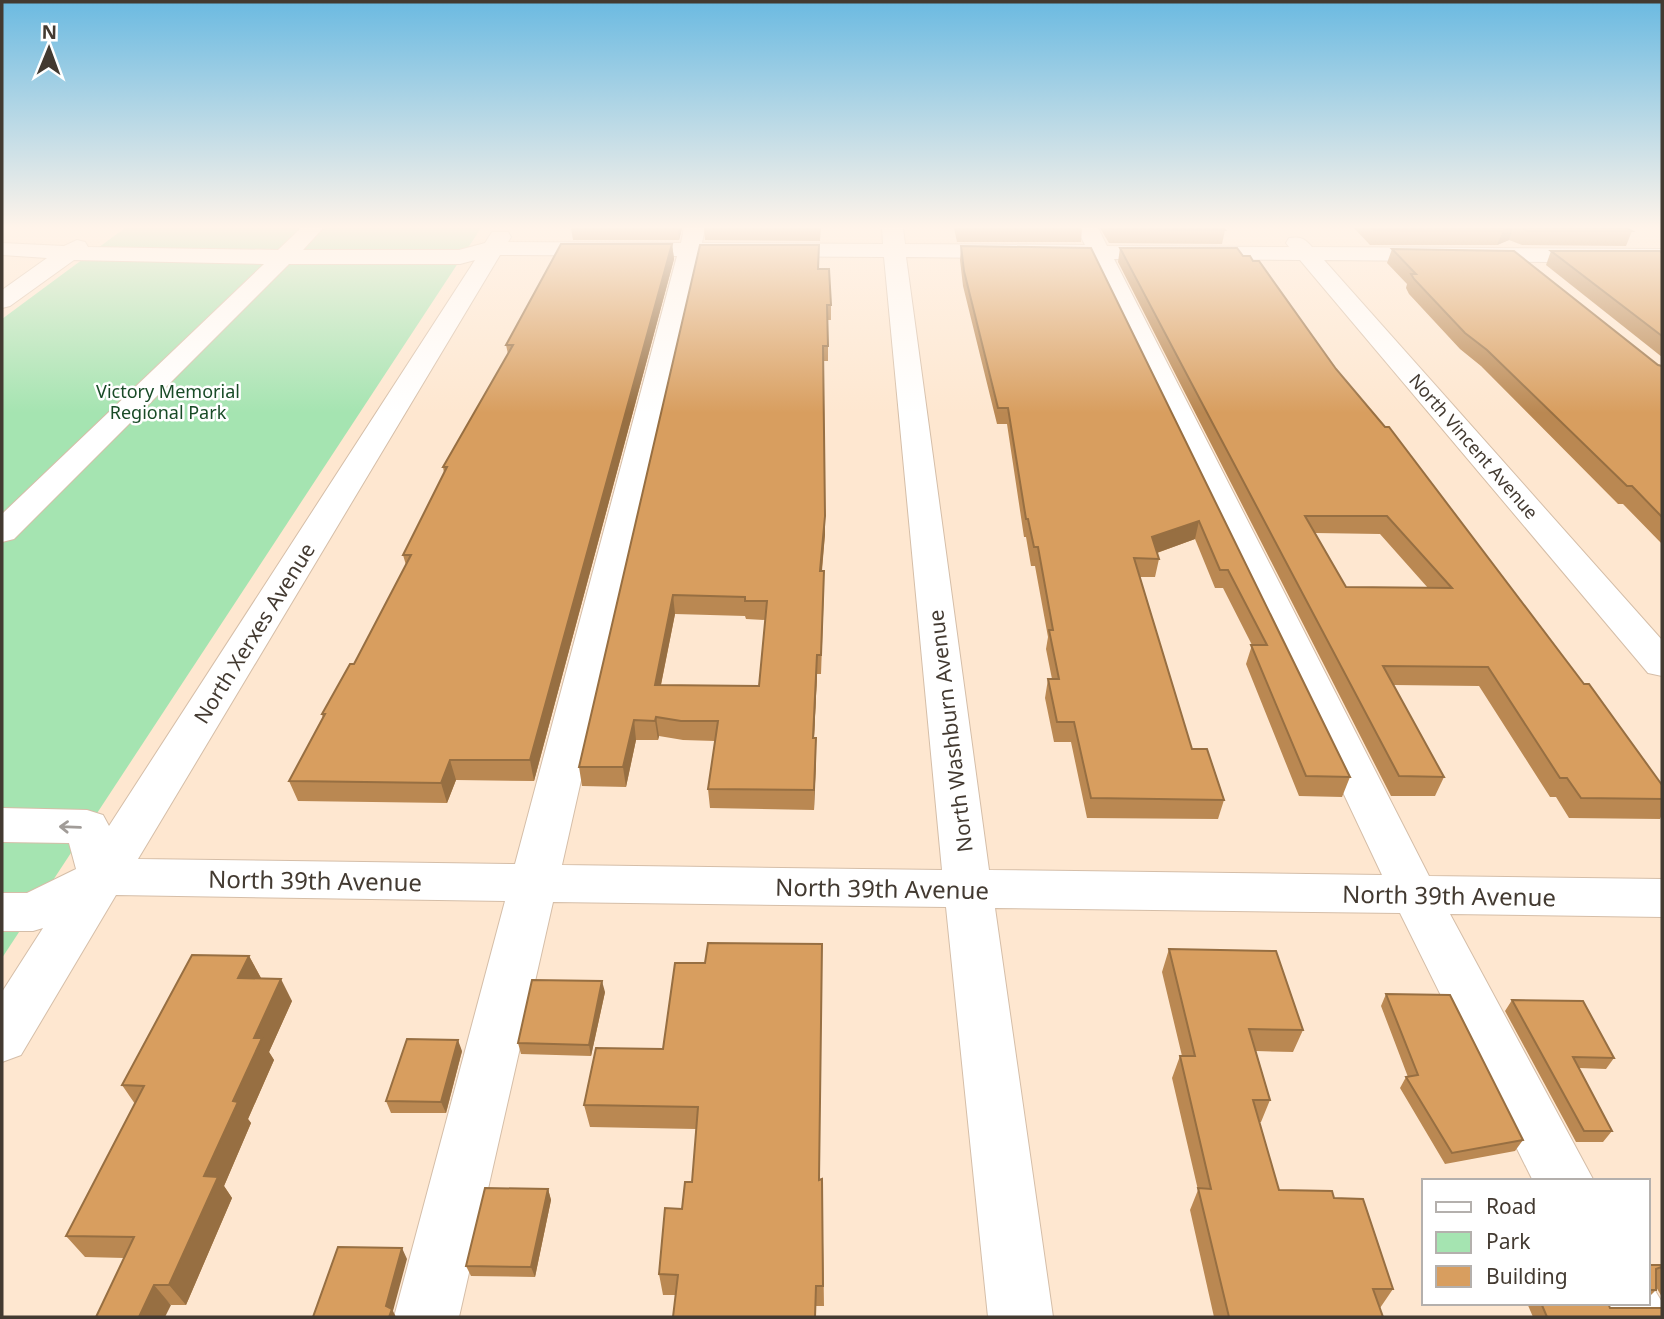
<svg xmlns="http://www.w3.org/2000/svg" width="1664" height="1319" font-family="'Noto Sans',sans-serif">
  <style>
    .green { fill: #a5e4b1 }
    .lines { fill: none; stroke-linecap: round; stroke-linejoin: round }
    .minor-casing { stroke: #d5bea8; stroke-width: 2 }
    .minor { fill: #fff; fill-rule: evenodd }
    .wall { fill: #ba8852; fill-rule: evenodd }
    .shaded-wall { fill: #976f42 }
    .building { fill: #d89e5f; stroke: #976f42; stroke-width: 2; fill-rule: evenodd }
    .oneway { stroke: #a19c98 }
    .labels { text-anchor: middle; dominant-baseline: central; stroke-width: 5; stroke-linejoin: round; paint-order: stroke }
    .far-park-label { font-size: 18px; fill: #194b27; stroke: #fff }
    .far-street-label { font-size: 18px; fill: #433a31; stroke: #fff }
    .street-label { font-size: 21px; fill: #433a31; stroke: #fff }
    .near-street-label { font-size: 24px; fill: #433a31; stroke: #fff }
  </style>
  <rect width="100%" height="100%" fill="#fee7d0"/>
  <polygon class="green" points="125,228 481,228 2,958 2,319"/>
  <g class="lines">
    <defs>
      <g id="minor">
        <path d="M301 228H323L303 250H459L485 243 492 232H508L511 237 508 242 681 243 684 228H705L702 243 883 244 882 228H903L905 244 1085 245 1078 231 1080 228H1098L1107 246 1289 247 1286 243 1289 238C1301 236 1305 239 1312 247L1662 249V263L1324 260 1662 640V676L1648 673 1300 260 1114 259 1429 876 1662 879V917L1450 914 1594 1181H1533L1400 913 995 908 1053 1317H988L946 907 553 902 459 1317H394L505 901 116 895 21 1055 2 1062V992L43 928 33 931H2V893H27L76 869 69 843 2 842V808L87 810 103 815 109 826 475 260 460 264H289L14 539 2 542V514L264 264 74 260 10 306 2 308V290L47 258 2 255V243L64 246 77 240 85 242 88 247 278 250ZM500 255 677 256 515 864 138 859ZM699 256 884 257 942 870 562 865ZM906 257 1091 259 1382 875 989 870Z"/>
        <polygon points="1648,1279 1662,1302 1662,1317 1602,1317 1596,1303 1648,1303"/>
      </g>
    </defs>
    <use href="#minor" class="minor-casing"/>
    <use href="#minor" class="minor"/>
  </g>
  <g class="wall">
    <polygon points="571,228 682,228 679,240 573,240"/>
    <polygon points="704,228 821,228 820,241 705,240"/>
    <polygon points="954,228 1082,228 1081,242 957,242"/>
    <polygon points="1100,228 1223,228 1225,230 1222,244 1109,243"/>
    <polygon points="1354,228 1627,228 1632,231 1626,246 1522,245 1509,240 1497,245 1370,245"/>
    <polygon points="672,244 674,259 534,781 456,780 447,803 298,801 289,781 323,719 322,714 354,664 406,565 403,555 444,473 443,467 508,354 506,345"/>
    <polygon points="961,246 1091,248 1350,777 1342,797 1299,796 1246,664 1252,645 1223,588 1215,588 1195,539 1157,553 1159,559 1155,577 1140,577 1192,749 1224,800 1218,819 1087,818 1071,742 1054,742 1045,698 1048,679 1052,679 1046,649 1048,637 1035,566 1031,566 1026,537 1024,537 1007,424 997,424 963,286 960,260"/>
    <path d="M1120 248 1243 256 1336 369 1662 785V815L1660 819 1569 818 1556 797H1550L1479 686 1393 685 1444 777 1435 796H1391L1118 262ZM1315 533 1380 534 1428 588 1346 587Z"/>
    <polygon points="1392,249 1662,366 1662,544 1623,504 1618,504 1481,366 1460,349 1409,294 1406,288 1407,284 1387,263"/>
    <polygon points="1551,251 1662,253 1662,357 1546,265"/>
    <path d="M819 269 831 305V320H828V361H823L825 534 822 571 824 589 821 674H817L814 738H816V757L814 810 710 808 708 789 715 741 683 740 659 736 658 740H636L626 787 582 786 579 767ZM675 614 745 616 746 619 765 620 759 686 661 685Z"/>
    <polygon points="1169,949 1303,1030 1293,1052 1256,1051 1270,1100 1261,1122 1259,1122 1279,1190 1334,1198 1393,1289 1380,1308 1383,1317 1214,1317 1190,1210 1198,1190 1172,1078 1180,1056 1182,1056 1162,972"/>
    <polygon points="249,956 261,978 292,1001 269,1052 274,1060 248,1119 251,1123 224,1186 232,1198 186,1305 171,1305 124,1258 85,1257 66,1236 135,1104 122,1085"/>
    <polygon points="822,967 819,1180 822,1179 824,1306 816,1306 816,1317 673,1317 676,1295 663,1295 659,1274 692,1182 696,1129 590,1127 584,1105 663,1049"/>
    <polygon points="605,992 591,1056 521,1054 518,1043"/>
    <polygon points="1386,994 1523,1140 1515,1151 1445,1164 1400,1088 1406,1077 1408,1077 1381,1006"/>
    <polygon points="1512,1000 1614,1058 1606,1069 1579,1068 1612,1131 1603,1142 1576,1142 1505,1011"/>
    <polygon points="462,1051 446,1113 391,1113 386,1101"/>
    <polygon points="548,1189 551,1200 535,1277 471,1276 466,1266"/>
    <polygon points="1648,1265 1662,1265 1662,1297 1656,1287 1656,1290 1648,1298"/>
    <polygon points="1527,1303 1608,1303 1610,1308 1662,1317 1533,1317"/>
  </g>
  <g class="shaded-wall">
    <polygon points="678,228 682,228 679,240"/>
    <polygon points="1508,228 1513,228 1509,240 1497,245 1503,231"/>
    <polygon points="672,244 674,259 534,781 530,760"/>
    <polygon points="825,516 825,534 820,589 820,571"/>
    <polygon points="1199,521 1195,539 1148,556 1152,537"/>
    <polygon points="673,595 675,614 657,704 655,685"/>
    <polygon points="817,655 817,674 813,757 813,738"/>
    <polygon points="656,717 659,736 658,740 655,721"/>
    <polygon points="634,720 636,740 626,787 623,767"/>
    <polygon points="816,738 816,757 814,810 814,790"/>
    <polygon points="450,760 456,780 447,803 441,783"/>
    <polygon points="249,956 261,978 238,978"/>
    <polygon points="281,979 292,1001 269,1052 274,1060 248,1119 251,1123 224,1186 232,1198 186,1305 169,1285 204,1176 233,1101 254,1038"/>
    <polygon points="602,981 605,992 591,1056 589,1045"/>
    <polygon points="458,1040 462,1051 446,1113 441,1102"/>
    <polygon points="548,1189 551,1200 535,1277 531,1267"/>
    <polygon points="402,1248 407,1259 393,1311 396,1317 389,1317 386,1306"/>
    <polygon points="154,1285 171,1305 165,1317 139,1317"/>
  </g>
  <g class="building">
    <polygon points="1110,228 1223,228 1225,230 1111,229"/>
    <polygon points="1372,228 1508,228 1503,231 1374,230"/>
    <polygon points="1522,228 1627,228 1632,231 1527,231"/>
    <polygon points="561,244 672,244 530,760 450,760 441,783 289,781 325,714 322,714 350,664 354,664 411,555 403,555 447,467 443,467 513,345 506,345"/>
    <path d="M700 245H819L818 269H829L831 305H827L828 346H823L825 516 820 571H824L821 655H817L813 738H816L814 790 708 789 718 721H681L656 717 655 721 634 720 623 767H579ZM673 595 745 597V601H767L759 686 655 685Z"/>
    <polygon points="961,246 1091,248 1350,777 1306,776 1251,645 1267,645 1228,570 1220,570 1199,521 1152,537 1159,559 1134,558 1192,749 1207,749 1224,800 1091,798 1074,722 1057,722 1048,679 1059,679 1049,630 1053,630 1038,547 1034,547 1028,519 1026,519 1008,408 998,408 964,271"/>
    <path d="M1120 248H1237L1243 256H1250L1253 261H1259L1336 369 1385 427H1389L1584 684H1589L1662 785V799L1581 798 1567 778H1560L1488 667 1383 666 1444 777 1399 776ZM1305 516H1387L1452 588 1346 587Z"/>
    <polygon points="1392,249 1514,251 1658,365 1662,366 1662,517 1632,486 1627,486 1487,350 1465,333 1414,279 1411,274 1416,274"/>
    <polygon points="1551,251 1660,251 1662,253 1662,336"/>
    <polygon points="708,943 822,944 819,1180 822,1179 823,1286 816,1286 815,1317 673,1317 678,1275 659,1274 665,1208 682,1209 685,1182 692,1182 698,1107 584,1105 596,1048 663,1049 675,963 705,963"/>
    <polygon points="1169,949 1276,951 1303,1030 1249,1029 1270,1100 1253,1100 1279,1190 1332,1191 1334,1198 1363,1199 1393,1289 1373,1289 1383,1317 1229,1317 1198,1188 1211,1189 1180,1056 1195,1056"/>
    <polygon points="192,955 249,956 238,978 281,979 254,1038 262,1038 233,1101 238,1102 204,1176 218,1177 169,1285 154,1285 139,1317 96,1317 134,1237 66,1236 144,1086 122,1085"/>
    <polygon points="532,980 602,981 589,1045 518,1043"/>
    <polygon points="1386,994 1450,995 1523,1140 1452,1153 1406,1077 1418,1075"/>
    <polygon points="1512,1000 1583,1001 1614,1058 1573,1057 1612,1131 1584,1131"/>
    <polygon points="407,1039 458,1040 441,1102 386,1101"/>
    <polygon points="485,1188 548,1189 531,1267 466,1266"/>
    <polygon points="338,1247 402,1248 386,1306 392,1309 389,1317 313,1317"/>
    <polygon points="1648,1265 1662,1265 1662,1270 1661,1267 1656,1269 1656,1290 1648,1290"/>
    <polygon points="1541,1303 1608,1303 1610,1308 1662,1308 1662,1317 1547,1317"/>
  </g>
  <defs><path id="oneway-shaft" d="M-6 0H5M1.5-3L5.5 0L1.5 3" fill="none" stroke-width="1.6" stroke-linecap="round" stroke-linejoin="round" transform="scale(1.75)"/></defs>
  <use class="oneway" href="#oneway-shaft" transform="translate(70 827) rotate(-178)"/>
  <linearGradient id="sky" x2="0" y2="1"><stop stop-color="#6bbae1"/><stop offset="0.55" stop-color="#fff4ea"/><stop offset="1" stop-color="#fff4ea" stop-opacity="0"/></linearGradient>
  <rect width="1664" height="413" fill="url(#sky)"/>
  <g class="labels">
    <g class="far-park-label">
      <text x="168" y="391">Victory Memorial<tspan x="168" dy="21">Regional Park</tspan></text>
    </g>
    <g class="far-street-label">
      <text transform="translate(1474 446) rotate(49)">North Vincent Avenue</text>
    </g>
    <g class="street-label">
      <text transform="translate(254 633) rotate(-58)">North Xerxes Avenue</text>
      <text transform="translate(950 731) rotate(-97)">North Washburn Avenue</text>
    </g>
    <g class="near-street-label">
      <text transform="translate(315 880) rotate(1)">North 39th Avenue</text>
      <text transform="translate(882 888) rotate(1)">North 39th Avenue</text>
      <text transform="translate(1449 895) rotate(1)">North 39th Avenue</text>
    </g>
  </g>
  <rect width="1664" height="1319" fill="none" stroke="#433a31" stroke-width="7"/>
  <rect x="1422" y="1179" width="228" height="126" fill="#ffffff" stroke="#b4b0ad" stroke-width="2"/>
  <rect x="1436" y="1202" width="35" height="10" fill="#ffffff" stroke="#b4b0ad" stroke-width="2"/>
  <text x="1486" y="1214" font-size="21" fill="#433a31">Road</text>
  <rect x="1436" y="1232" width="35" height="21" fill="#a5e4b1" stroke="#b4b0ad" stroke-width="2"/>
  <text x="1486" y="1249" font-size="21" fill="#433a31">Park</text>
  <rect x="1436" y="1266" width="35" height="21" fill="#d89e5f" stroke="#b4b0ad" stroke-width="2"/>
  <text x="1486" y="1284" font-size="21" fill="#433a31">Building</text>
  <g transform="translate(49 49) rotate(1)" stroke="#ffffff" stroke-width="5" paint-order="stroke">
  <path d="M0-5L12 26L0 18L-12 26Z" fill="#433a31"/>
  <text y="-10" font-size="19" font-weight="bold" text-anchor="middle" fill="#433a31">N</text>
  </g>
</svg>
